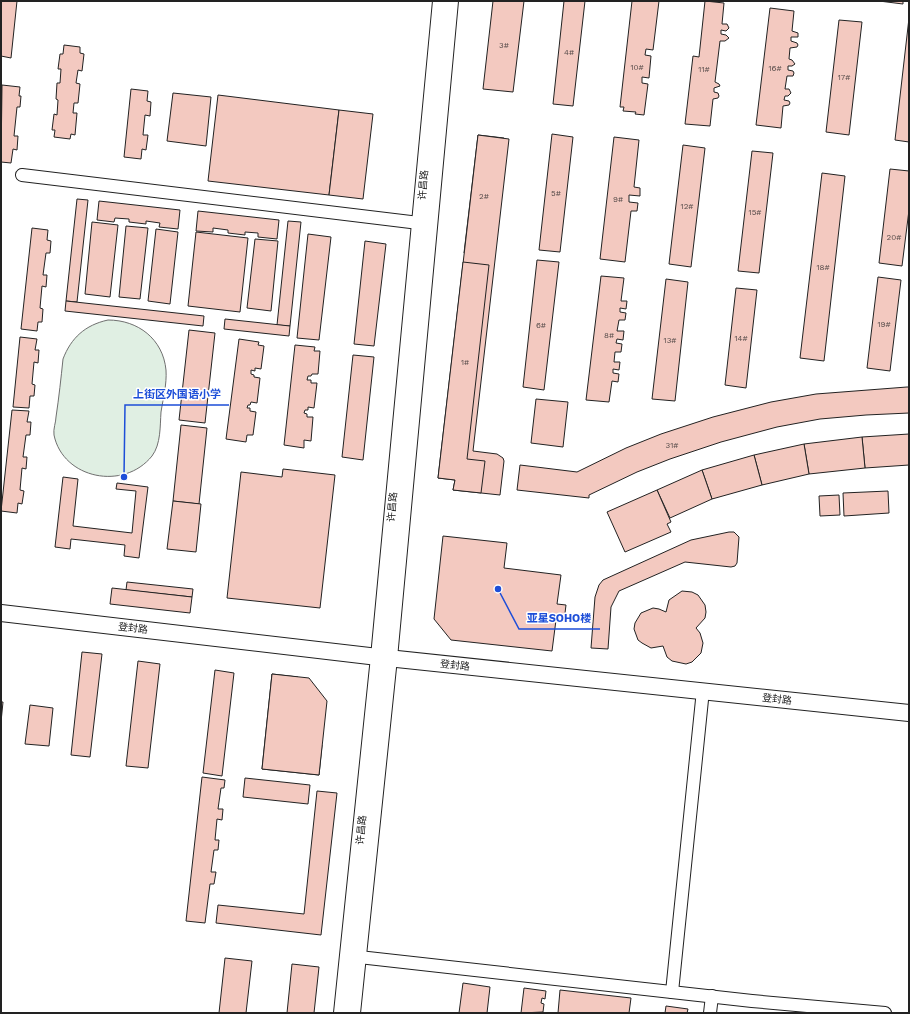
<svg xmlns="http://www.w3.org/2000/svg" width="910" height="1014" font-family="'Work Sans','Noto Sans SC',sans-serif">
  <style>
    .green { fill: #e0efe3; stroke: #6f6f6f }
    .building { fill: #f3c9c0; stroke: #222 }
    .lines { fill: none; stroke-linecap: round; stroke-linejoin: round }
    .minor-casing { stroke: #222; stroke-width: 14 }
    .tertiary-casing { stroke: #222; stroke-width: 16 }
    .secondary-casing { stroke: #222; stroke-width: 18 }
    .minor { stroke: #fff; stroke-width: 12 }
    .tertiary { stroke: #fff; stroke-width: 14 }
    .secondary { stroke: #fff; stroke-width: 16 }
    .labels { text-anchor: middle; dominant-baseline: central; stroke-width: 3; stroke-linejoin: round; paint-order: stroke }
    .number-label { font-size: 8px; fill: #564c4a }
    .street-label { font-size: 10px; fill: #222; stroke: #fff }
    .leader { fill: none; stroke: #1d4ed8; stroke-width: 1.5 }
    .callout-dot { fill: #1d4ed8; stroke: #fff; stroke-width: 1.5 }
    .callout-label { font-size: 11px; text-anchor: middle; font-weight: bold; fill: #1d4ed8; stroke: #fff; stroke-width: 3; stroke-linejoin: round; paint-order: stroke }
  </style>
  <rect width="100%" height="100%" fill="#fff"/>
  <path class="green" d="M108 320C138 320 163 339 166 370 167 384 163 399 161 412 160 426 161 444 152 456 124 491 63 479 54 435 53 429 56 422 56 417 59 397 61 378 63 359 71 338 85 325 108 320Z"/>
  <g class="building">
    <polygon points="1,1 17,1 11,58 1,56"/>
    <polygon points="493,1 524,1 513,92 483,89"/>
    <polygon points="564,1 585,1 573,106 553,104"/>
    <polygon points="632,1 659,1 653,50 646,49 645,55 651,56 649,78 642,77 642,83 648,84 644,115 635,114 636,112 623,111 624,107 620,107"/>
    <polygon points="705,1 724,3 722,24 727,24 729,28 726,31 721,30 721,34 726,35 729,38 725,41 720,41 715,82 719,84 720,86 714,88 714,92 718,93 719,96 718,98 713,99 710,126 685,124 693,56 699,57"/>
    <polygon points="879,1 903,1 903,4"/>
    <polygon points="770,8 794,11 792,31 798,33 798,37 791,37 791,41 797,43 798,45 797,47 790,48 789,59 792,60 795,64 792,66 788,66 788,70 793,71 794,73 793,76 787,76 785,89 789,89 791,93 788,96 785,96 784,100 789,101 790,103 789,105 783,106 781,128 756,125"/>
    <polygon points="909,18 909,142 895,140"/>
    <polygon points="839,20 862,22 849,135 826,132"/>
    <polygon points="64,45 80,47 80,53 84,54 82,71 78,70 76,83 80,84 78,103 74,103 73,113 77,113 75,135 71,134 70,139 54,137 55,130 52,130 54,114 57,115 58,100 56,99 57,83 60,83 61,69 58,69 60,54 63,54"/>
    <polygon points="2,85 20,87 19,96 21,96 20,107 17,107 14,136 18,136 17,150 13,149 11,163 1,162"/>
    <polygon points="131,89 148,91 147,101 151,102 150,116 145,115 143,135 148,135 146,150 142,149 141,159 124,157"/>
    <polygon points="173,93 211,97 206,146 167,141"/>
    <polygon points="218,95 339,110 329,195 208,181"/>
    <polygon points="339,110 373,114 363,199 329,195"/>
    <polygon points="552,134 573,137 560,252 539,250"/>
    <polygon points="478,135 504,138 490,256 464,253"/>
    <polygon points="478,135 509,139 473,451 497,454 503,458 504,461 500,495 453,490 455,480 438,478"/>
    <polygon points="614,137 639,140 634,187 640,188 640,196 629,195 629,202 638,203 637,211 631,211 625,262 600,259"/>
    <polygon points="683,145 705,148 691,267 669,264"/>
    <polygon points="752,151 773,153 759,273 738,271"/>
    <polygon points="890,169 909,171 909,210 902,266 879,263"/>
    <polygon points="822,173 845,176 824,361 800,358"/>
    <polygon points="77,199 88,200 77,302 66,301"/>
    <polygon points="99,201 180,210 178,229 159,227 160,223 146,221 146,224 129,222 129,219 115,218 114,222 97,220"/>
    <polygon points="198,211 279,220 277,239 258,237 258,233 245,232 245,235 228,233 228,230 213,228 213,232 196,231"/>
    <polygon points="288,221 301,222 290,326 277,325"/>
    <polygon points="92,222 118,225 110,297 85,294"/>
    <polygon points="126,226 148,228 140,299 119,297"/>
    <polygon points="32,228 48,230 47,240 51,241 50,253 46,253 43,275 47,275 46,287 42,286 40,308 43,309 42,322 38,322 37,331 21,329"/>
    <polygon points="156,229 178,232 170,304 148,301"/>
    <polygon points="196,232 248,238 240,312 188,306"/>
    <polygon points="308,234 331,237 319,340 297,338"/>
    <polygon points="255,239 278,241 271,311 247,308"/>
    <polygon points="365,241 386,244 374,346 354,344"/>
    <polygon points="537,260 559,262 544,390 523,387"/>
    <polygon points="463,262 489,265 467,459 485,461 481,493 453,490 455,480 438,478"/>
    <polygon points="601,276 624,278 621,301 627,301 626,309 620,308 620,312 626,313 625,320 619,320 617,331 624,331 623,340 617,339 616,343 622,344 621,352 615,352 614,362 620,362 619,370 613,369 613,373 619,374 618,382 612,381 609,402 586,400"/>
    <polygon points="878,277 901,280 890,371 867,368"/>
    <polygon points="666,279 688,282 675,401 652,399"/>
    <polygon points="736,288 757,290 746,388 725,385"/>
    <polygon points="66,301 204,316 203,326 65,311"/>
    <polygon points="225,319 290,326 289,336 224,329"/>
    <polygon points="189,330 215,333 205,423 179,420"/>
    <polygon points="20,337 37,339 35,350 39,350 38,363 34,362 32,384 35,385 34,396 30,396 29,408 13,407"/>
    <polygon points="239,339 259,342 258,345 264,346 261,369 255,368 255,371 251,370 251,374 254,375 254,377 260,378 257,403 251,402 250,405 248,405 247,408 250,408 250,411 256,412 253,435 247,435 246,442 226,439"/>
    <polygon points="295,345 315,347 314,351 320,351 318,374 312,374 311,376 308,376 307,380 311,380 311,383 317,383 314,408 308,407 308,410 305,410 304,413 307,414 307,417 313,417 311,441 304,440 304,448 284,445"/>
    <polygon points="353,355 374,357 363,460 342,457"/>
    <polygon points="907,387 909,387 909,413 866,415 820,419 777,427 721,442 670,459 637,472 589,495 589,498 517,490 520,465 577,472 626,448 661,434 713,417 771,402 816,394"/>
    <polygon points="536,399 568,402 563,447 531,443"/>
    <polygon points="12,410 29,411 27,422 31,422 30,435 26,435 23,457 27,457 26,469 22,468 20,490 24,491 22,504 18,503 17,513 1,511"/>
    <polygon points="181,425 207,428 199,504 173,501"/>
    <polygon points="909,434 909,465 865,468 862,437"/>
    <polygon points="862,437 865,468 809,474 804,444"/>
    <polygon points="804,444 809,474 762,485 754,455"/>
    <polygon points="754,455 762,485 712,499 702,470"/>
    <polygon points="283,469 335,475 320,608 227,598 241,472 282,477"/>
    <polygon points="702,470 712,499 670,518 657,490"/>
    <polygon points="63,477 78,479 73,526 132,533 136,491 116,489 117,483 148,487 139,558 124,556 125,545 71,539 70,549 55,547"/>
    <polygon points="657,490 671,522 667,524 671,532 625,552 607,512"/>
    <polygon points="888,491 889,513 844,516 843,493"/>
    <polygon points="839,495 840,515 820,516 819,496"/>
    <polygon points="173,501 201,504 196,552 167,549"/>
    <polygon points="729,532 734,532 739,537 737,563 735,566 731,567 685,562 619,591 611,607 608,649 591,648 595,597 599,585 603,580 691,540"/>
    <polygon points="443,536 507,543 504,568 561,575 557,604 566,605 564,621 556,620 552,651 451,640 434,619"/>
    <polygon points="127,582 193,589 192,597 126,590"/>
    <polygon points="112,588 192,597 190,613 110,604"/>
    <polygon points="682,591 692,592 698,595 705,605 706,612 705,618 696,628 700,633 703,643 701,653 692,662 686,664 672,661 667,657 663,646 651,648 642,643 638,640 634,629 635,623 641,613 653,608 659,609 666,612 669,600"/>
    <polygon points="82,652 102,654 90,757 71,755"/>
    <polygon points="138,661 160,664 148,768 126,766"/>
    <polygon points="215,670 234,673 222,776 203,773"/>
    <polygon points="272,674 298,677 294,717 287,716 285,732 293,733 292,742 322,745 319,775 262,769"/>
    <polygon points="272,674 309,678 327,701 319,775 262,769"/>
    <polygon points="1,702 3,702 1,722"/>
    <polygon points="30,705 53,708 49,746 25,744"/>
    <polygon points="202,777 225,780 224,788 221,788 218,809 223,809 222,820 217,819 215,840 219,840 218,850 214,850 211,872 216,872 214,884 210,884 205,923 186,921"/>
    <polygon points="245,778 310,785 308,804 243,797"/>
    <polygon points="317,791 337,793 321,935 216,923 218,905 304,914"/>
    <polygon points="225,958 252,961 246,1013 219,1013"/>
    <polygon points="292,964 319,967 314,1013 287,1013"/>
    <polygon points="463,983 490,987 487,1013 459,1013"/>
    <polygon points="524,988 546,991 545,999 542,998 541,1003 544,1004 543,1012 521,1013"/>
    <polygon points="560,990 631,998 629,1013 558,1013"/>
    <polygon points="666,1006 688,1009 687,1013 665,1013"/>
  </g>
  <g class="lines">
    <defs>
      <g id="minor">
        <polyline points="22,175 419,223"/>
        <polyline points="359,957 752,1001 885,1013"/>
        <polyline points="672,992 703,690"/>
        <polyline points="710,1013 712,996"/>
      </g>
      <g id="tertiary">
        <polyline points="341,1013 378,657 440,1"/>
        <polyline points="353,1013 390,658 451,1"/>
      </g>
      <polyline id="secondary" points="1,613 378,657 909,713"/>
    </defs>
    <use href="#minor" class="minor-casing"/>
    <use href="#tertiary" class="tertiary-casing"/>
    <use href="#secondary" class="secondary-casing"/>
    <use href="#minor" class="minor"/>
    <use href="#tertiary" class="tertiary"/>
    <use href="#secondary" class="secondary"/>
  </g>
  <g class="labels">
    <g class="number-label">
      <text x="504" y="45">3#</text>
      <text x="569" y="52">4#</text>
      <text x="637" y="67">10#</text>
      <text x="775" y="68">16#</text>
      <text x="704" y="69">11#</text>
      <text x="844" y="77">17#</text>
      <text x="556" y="193">5#</text>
      <text x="484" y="196">2#</text>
      <text x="618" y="199">9#</text>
      <text x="687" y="206">12#</text>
      <text x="755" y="212">15#</text>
      <text x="894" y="237">20#</text>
      <text x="823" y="267">18#</text>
      <text x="884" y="324">19#</text>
      <text x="541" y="325">6#</text>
      <text x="609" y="335">8#</text>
      <text x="741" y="338">14#</text>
      <text x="670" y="340">13#</text>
      <text x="465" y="362">1#</text>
      <text x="672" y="445">31#</text>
    </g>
    <g class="street-label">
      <text transform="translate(423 185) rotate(-85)">许昌路</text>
      <text transform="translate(392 507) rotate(-85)">许昌路</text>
      <text transform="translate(133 628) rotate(7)">登封路</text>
      <text transform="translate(455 665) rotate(6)">登封路</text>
      <text transform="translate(777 699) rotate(7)">登封路</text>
      <text transform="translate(361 830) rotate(-84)">许昌路</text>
    </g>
  </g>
  <path class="leader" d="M124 477L125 405H229M498 589L519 629H600"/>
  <g class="callout-dot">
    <circle cx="124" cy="477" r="4"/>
    <circle cx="498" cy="589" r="4"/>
  </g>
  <g class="callout-label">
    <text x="177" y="398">上街区外国语小学</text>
    <text x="559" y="622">亚星SOHO楼</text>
  </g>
  <rect width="910" height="1014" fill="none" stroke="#222222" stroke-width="4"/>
</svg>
